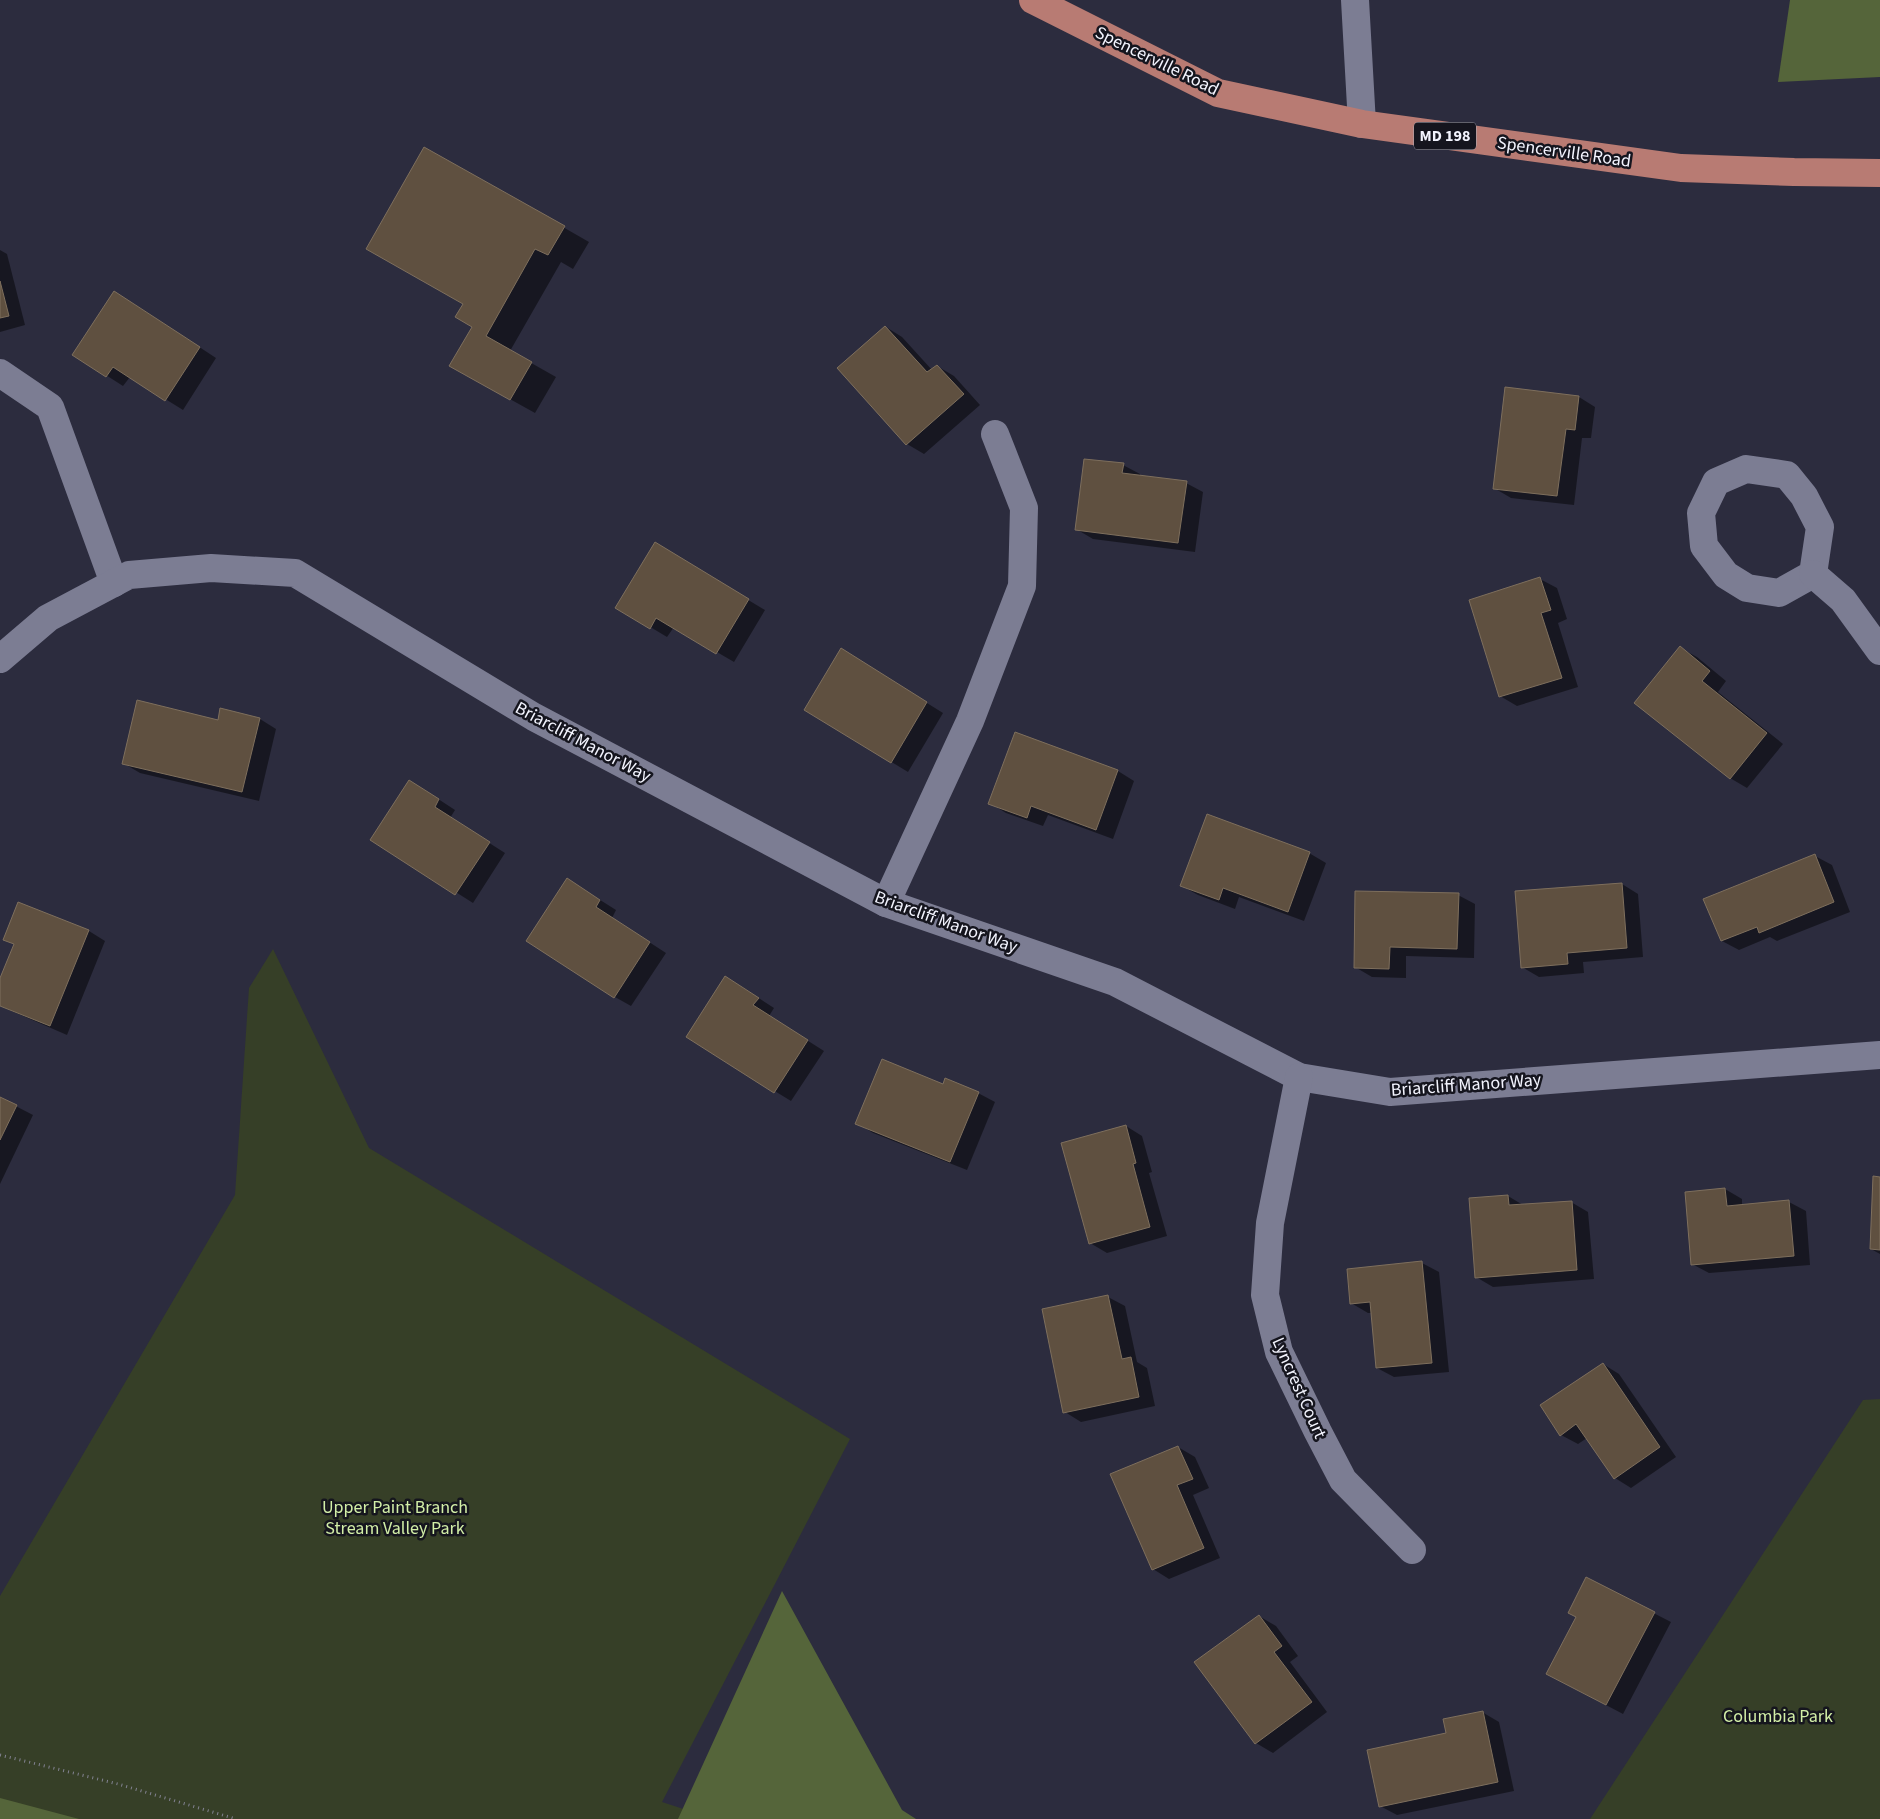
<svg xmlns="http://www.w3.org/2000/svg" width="1880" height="1819" font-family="'Source Sans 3',sans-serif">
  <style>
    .green { fill: #363f27 }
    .forest { fill: #55653a }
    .shadow { fill: #0007 }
    .building { fill: #5f5040; stroke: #7e6f5d }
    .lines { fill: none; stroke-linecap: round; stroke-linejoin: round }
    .path { stroke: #838392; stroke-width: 3; stroke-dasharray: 1 4; stroke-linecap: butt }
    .minor { stroke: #7c7d93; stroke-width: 28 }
    .major { stroke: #b87b73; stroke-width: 28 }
    .labels { text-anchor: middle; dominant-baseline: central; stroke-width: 5; stroke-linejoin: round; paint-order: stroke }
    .shield { fill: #15151e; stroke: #b0b1bb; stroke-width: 1 }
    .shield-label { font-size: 16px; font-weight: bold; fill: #f3f4fe }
    .street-label { font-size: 18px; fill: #f3f4fe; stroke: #15151e }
    .park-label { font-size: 18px; fill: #d2eea7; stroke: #15151e }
  </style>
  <rect width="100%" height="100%" fill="#2c2c3e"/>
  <g class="green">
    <polygon points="273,949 369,1148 850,1439 662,1802 714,1819 0,1819 0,1596 235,1195 249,988"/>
    <polygon points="1880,1399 1880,1819 1590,1819 1863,1400"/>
  </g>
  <g class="forest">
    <polygon points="1790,0 1880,0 1880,77 1778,82"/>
    <polygon points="782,1591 902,1810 916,1819 678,1819"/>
    <polygon points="0,1798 79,1819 0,1819"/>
  </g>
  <g class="shadow">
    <polygon points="425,148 589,242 573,269 561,262 510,351 556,377 535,413 451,366 474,327 465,304"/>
    <polygon points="0,250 7,254 25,325 0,332"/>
    <polygon points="131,302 216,358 183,410 130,377 123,386 73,354"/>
    <polygon points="886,327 902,337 932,370 937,366 954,376 980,405 924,454 907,444 839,368"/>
    <polygon points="1579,397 1595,407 1591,438 1582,438 1574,505 1511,498 1494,488"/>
    <polygon points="1123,465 1140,474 1140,477 1186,483 1203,492 1195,552 1093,539 1076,529"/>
    <polygon points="672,554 765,610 734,662 674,627 667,637 617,607"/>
    <polygon points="1540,579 1557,588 1567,619 1558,623 1578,687 1517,706 1500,696"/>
    <polygon points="1680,648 1697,657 1726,681 1718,692 1783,744 1747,788 1730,778"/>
    <polygon points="858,660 943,713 908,772 806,710"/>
    <polygon points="260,719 276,729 259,801 140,773 123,763"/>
    <polygon points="1118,771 1134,781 1113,839 1048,815 1043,826 1006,813 990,803"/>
    <polygon points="426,791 455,810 450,818 505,853 473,903 372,839"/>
    <polygon points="1309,853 1326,863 1304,921 1239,897 1235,909 1198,895 1182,886"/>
    <polygon points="1815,856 1832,865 1850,912 1777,941 1770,937 1739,950 1722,941"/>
    <polygon points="567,879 616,910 612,918 666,953 631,1006 615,997"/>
    <polygon points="1622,884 1638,894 1643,957 1583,962 1584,973 1539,977 1522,967"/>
    <polygon points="1458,895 1475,904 1474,958 1406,956 1406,978 1372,977 1355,967"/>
    <polygon points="19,903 89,931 105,941 67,1035 0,1006 0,981 15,945 4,939"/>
    <polygon points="742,987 774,1008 769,1016 824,1051 791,1101 687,1037"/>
    <polygon points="944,1085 978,1093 995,1102 967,1170 873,1133 857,1123"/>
    <polygon points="0,1098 33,1115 0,1184"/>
    <polygon points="1126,1126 1142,1136 1152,1172 1149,1173 1167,1236 1107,1253 1090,1243"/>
    <polygon points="1880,1178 1880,1254 1871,1249"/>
    <polygon points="1725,1189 1742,1199 1742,1206 1789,1202 1806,1211 1810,1265 1709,1273 1692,1264"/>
    <polygon points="1508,1196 1523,1205 1571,1202 1588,1212 1594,1279 1493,1287 1476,1277"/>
    <polygon points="1422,1263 1439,1272 1449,1372 1394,1377 1377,1368 1372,1313 1368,1313 1351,1303"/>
    <polygon points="1108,1297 1125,1306 1137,1362 1147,1368 1155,1406 1081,1422 1065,1412"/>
    <polygon points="1603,1364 1619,1374 1676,1457 1631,1488 1615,1478 1587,1438 1578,1444 1561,1435"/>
    <polygon points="1178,1447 1195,1457 1209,1488 1193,1495 1220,1558 1169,1579 1153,1569"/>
    <polygon points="1587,1579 1671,1622 1623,1714 1547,1674 1577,1617"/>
    <polygon points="1259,1616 1276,1626 1298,1656 1290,1662 1327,1712 1273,1753 1256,1743 1196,1662"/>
    <polygon points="1482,1712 1499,1722 1514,1791 1397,1815 1380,1806 1448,1734"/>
  </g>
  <g class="building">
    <polygon points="424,147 565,226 548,255 535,249 486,336 532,362 510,400 449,366 472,327 455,317 463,304 366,249"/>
    <polygon points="0,281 9,316 0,318"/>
    <polygon points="114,291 200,347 165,401 113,367 106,377 72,355"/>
    <polygon points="885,326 927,372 937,365 964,394 906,445 837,368"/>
    <polygon points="1505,387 1579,396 1575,430 1566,429 1557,496 1493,489"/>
    <polygon points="1084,459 1124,463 1122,473 1187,481 1178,543 1075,530"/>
    <polygon points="655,542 749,599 716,654 656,618 650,629 615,608"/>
    <polygon points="1540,577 1551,610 1541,613 1562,678 1499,697 1469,600"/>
    <polygon points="1680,646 1710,671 1702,681 1767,733 1730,779 1634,703"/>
    <polygon points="841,648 927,702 891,763 804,710"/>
    <polygon points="137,700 218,720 220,708 260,718 242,792 122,764"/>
    <polygon points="1015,732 1118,770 1096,830 1031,806 1027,818 988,804"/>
    <polygon points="409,780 439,799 435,807 490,842 455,895 370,840"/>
    <polygon points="1207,814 1310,852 1288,912 1223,888 1219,900 1180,886"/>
    <polygon points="1815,854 1834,902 1759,933 1757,927 1721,941 1703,899"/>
    <polygon points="567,878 600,900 596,907 650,942 614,998 526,941"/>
    <polygon points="1622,883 1627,948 1567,953 1568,964 1521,968 1515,891"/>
    <polygon points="1355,891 1459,893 1457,949 1390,947 1389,969 1354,968"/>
    <polygon points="18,902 89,930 50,1026 0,1006 0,978 14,944 3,940"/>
    <polygon points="725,976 759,998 753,1005 808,1040 774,1093 686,1037"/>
    <polygon points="882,1059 943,1084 945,1078 979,1092 950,1162 855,1124"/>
    <polygon points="0,1097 17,1105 0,1140"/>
    <polygon points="1126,1125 1136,1163 1133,1164 1150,1227 1089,1244 1061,1143"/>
    <polygon points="1873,1176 1880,1177 1880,1250 1870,1249"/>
    <polygon points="1725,1188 1727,1206 1789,1200 1794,1256 1691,1265 1685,1192"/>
    <polygon points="1508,1195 1509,1205 1572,1201 1577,1270 1475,1278 1469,1198"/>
    <polygon points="1422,1261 1432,1363 1376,1368 1370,1302 1350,1304 1347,1269"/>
    <polygon points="1108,1295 1122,1359 1131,1357 1139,1397 1063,1413 1042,1309"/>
    <polygon points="1603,1363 1660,1447 1614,1479 1576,1424 1560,1436 1540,1405"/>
    <polygon points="1178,1446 1193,1479 1177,1485 1204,1548 1152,1570 1110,1474"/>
    <polygon points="1586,1577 1655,1612 1606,1705 1546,1674 1576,1617 1568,1613"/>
    <polygon points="1259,1615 1282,1646 1274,1652 1312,1702 1255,1744 1194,1662"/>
    <polygon points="1483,1711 1498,1782 1379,1807 1367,1750 1446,1733 1443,1719"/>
  </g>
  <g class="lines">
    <polyline class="path" points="0,1755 118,1784 236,1819"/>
    <g class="minor">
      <polyline points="1355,0 1362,124"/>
      <polyline points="0,373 50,407 114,583"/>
      <polygon points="1746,469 1787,475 1804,496 1820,527 1813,574 1779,593 1747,588 1726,575 1704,546 1701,513 1716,482"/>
      <polyline points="1813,574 1843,600 1880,651"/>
      <polyline points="0,659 48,618 129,575 211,568 295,573 534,717 886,903 1115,982 1299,1077 1390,1092 1880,1055"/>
      <polyline points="886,903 970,721 1022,586 1024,508 995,434"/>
      <polyline points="1299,1077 1270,1223 1265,1295 1279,1352 1318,1432 1343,1480 1412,1550"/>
    </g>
    <polyline class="major" points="1033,0 1218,93 1362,124 1681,168 1794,172 1880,173"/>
  </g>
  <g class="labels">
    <rect class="shield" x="1414" y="122.5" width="62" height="27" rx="4"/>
    <g class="shield-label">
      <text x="1445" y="136">MD 198</text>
    </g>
    <g class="street-label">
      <text transform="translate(1157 61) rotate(26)">Spencerville Road</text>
      <text transform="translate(1564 152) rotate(8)">Spencerville Road</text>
      <text transform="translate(583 742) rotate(28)">Briarcliff Manor Way</text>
      <text transform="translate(946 922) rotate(20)">Briarcliff Manor Way</text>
      <text transform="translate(1466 1085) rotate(-4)">Briarcliff Manor Way</text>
      <text transform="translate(1299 1388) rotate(66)">Lyncrest Court</text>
    </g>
    <g class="park-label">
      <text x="395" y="1507">Upper Paint Branch<tspan x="395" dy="21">Stream Valley Park</tspan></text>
      <text x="1778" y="1716">Columbia Park</text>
    </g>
  </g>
</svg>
